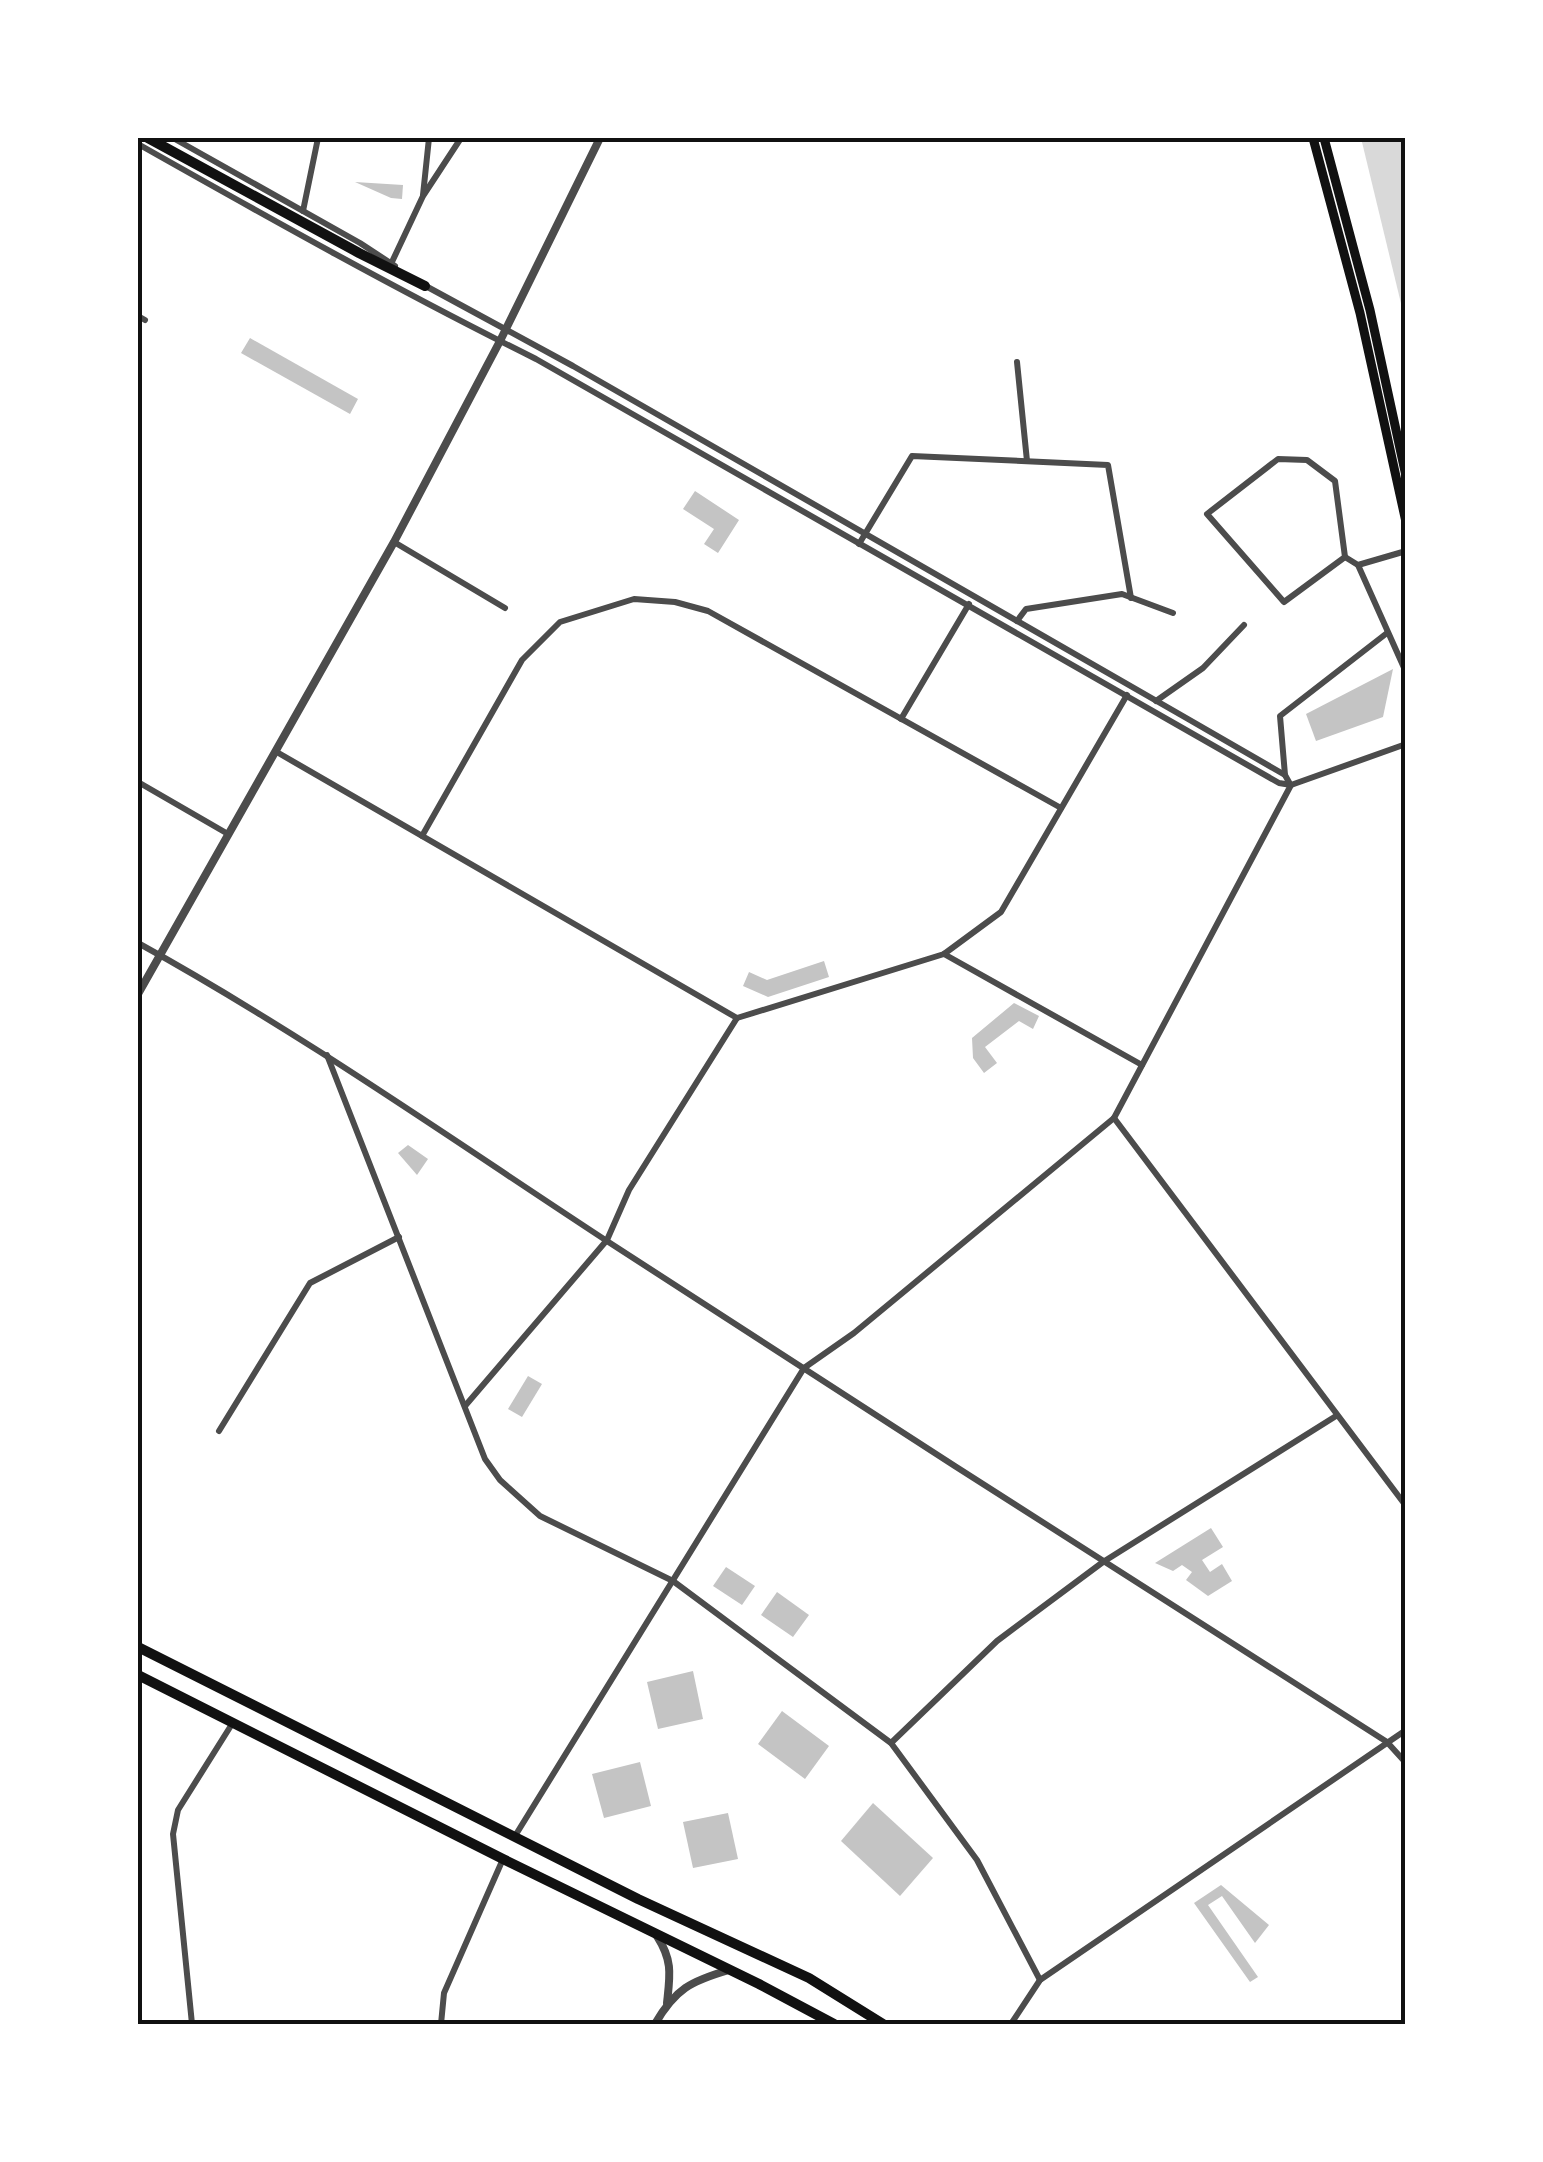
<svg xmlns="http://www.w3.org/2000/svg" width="1543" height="2162" font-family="Jost,sans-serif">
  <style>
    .water { fill: #d9d9d9 }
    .building { fill: #c4c4c4 }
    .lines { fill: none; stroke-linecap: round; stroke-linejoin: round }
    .minor { stroke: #4c4c4c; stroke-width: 6 }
    .tertiary { stroke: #4c4c4c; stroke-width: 8 }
    .secondary { stroke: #111; stroke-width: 9 }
    .primary { stroke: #111; stroke-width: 10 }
    .trunk { stroke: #111; stroke-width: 10 }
    .neatline { fill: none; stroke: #111; stroke-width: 4 }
  </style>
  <rect width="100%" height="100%" fill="#fff"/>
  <polygon class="water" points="1361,138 1405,138 1405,320"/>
  <g class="building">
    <polygon points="355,182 403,185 402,199 391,198"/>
    <polygon points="250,338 358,399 350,414 241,353"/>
    <polygon points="695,491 739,520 718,553 704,544 714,529 683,509"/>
    <polygon points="1393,669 1383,717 1316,741 1306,714"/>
    <polygon points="824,961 829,977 768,997 743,986 749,972 767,980"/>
    <polygon points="1014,1003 1039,1016 1033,1029 1019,1021 985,1047 997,1063 984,1073 973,1058 972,1038"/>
    <polygon points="408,1145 428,1159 417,1175 398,1153"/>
    <polygon points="528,1376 542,1384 522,1417 508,1409"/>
    <polygon points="1211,1528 1223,1547 1202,1560 1210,1572 1222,1564 1232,1581 1208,1596 1186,1580 1192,1572 1182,1565 1173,1571 1155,1563"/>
    <polygon points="726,1567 755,1586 742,1605 713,1586"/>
    <polygon points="777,1592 809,1615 793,1637 761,1615"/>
    <polygon points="693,1671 703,1719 658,1729 647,1682"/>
    <polygon points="782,1711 829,1746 805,1779 758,1744"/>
    <polygon points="640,1762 651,1806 604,1818 592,1774"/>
    <polygon points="873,1803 933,1858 900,1896 841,1841"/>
    <polygon points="728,1813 738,1859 693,1868 683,1822"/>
    <polygon points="1221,1885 1269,1925 1255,1943 1222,1896 1208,1905 1258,1977 1250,1982 1194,1903"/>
  </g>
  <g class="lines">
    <g class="minor">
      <polyline points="173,138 360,243 395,266"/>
      <path d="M138 144C269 218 401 292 536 359L1279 783 1291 785"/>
      <polyline points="423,195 429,138"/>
      <polyline points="303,211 318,138"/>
      <polyline points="391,264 423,196 461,138"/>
      <polyline points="422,284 573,366 1188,719 1285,775 1290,784"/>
      <polyline points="138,316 145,320"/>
      <polyline points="1017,362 1027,461"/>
      <polygon points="1278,459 1307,460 1335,481 1345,557 1284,602 1207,514"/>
      <polyline points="394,542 505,608"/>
      <polyline points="859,544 912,456 1108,465 1131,598"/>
      <polyline points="1345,557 1358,565 1406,551"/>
      <polyline points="1358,565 1405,670"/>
      <polyline points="1017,621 1026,609 1122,594 1173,613"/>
      <polyline points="1156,701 1203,668 1244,625"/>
      <polyline points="901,719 969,604"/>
      <polyline points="275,751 737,1018"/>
      <polyline points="1285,775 1280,716 1387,633"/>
      <polyline points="138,782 228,834"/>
      <polyline points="422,836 522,660 560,622 634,599 675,602 708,611 1061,808"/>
      <path d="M138 943C301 1033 454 1141 610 1243 868 1411 1127 1577 1387 1742L1406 1763"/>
      <polyline points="944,954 1142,1065"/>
      <polyline points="327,1055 485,1459 500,1480 540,1516 673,1581 891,1743 977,1860 1040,1980"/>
      <polyline points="1114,1118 1406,1506"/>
      <polyline points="465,1406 607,1240 629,1190 737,1018 944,954 1001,912 1127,695"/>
      <polyline points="219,1431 310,1283 399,1237"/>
      <polyline points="891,1743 997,1641 1103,1562 1336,1416"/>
      <polyline points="515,1836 804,1368 854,1333 1114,1118 1291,785 1406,744"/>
      <polyline points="192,2024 173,1834 178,1810 232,1724"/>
      <polyline points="441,2024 444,1993 503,1859"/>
      <polyline points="1011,2024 1040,1980 1406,1730"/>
    </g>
    <g class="tertiary">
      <polyline points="138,994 394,542 500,341 600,138"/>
      <path d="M657 1936C673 1961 670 1975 667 2003"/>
      <path d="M655 2024C675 1989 691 1981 729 1970"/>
    </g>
    <g class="secondary">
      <polyline points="1313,138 1360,313 1406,522"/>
      <polyline points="1324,138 1370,310 1406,476"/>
    </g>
    <g class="primary">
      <polyline points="138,1647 638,1899 809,1978 883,2024"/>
      <polyline points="138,1675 503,1859 759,1984 834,2024"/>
    </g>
    <polyline class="trunk" points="148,138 359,253 425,286"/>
  </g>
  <rect width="1543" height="2162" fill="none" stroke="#ffffff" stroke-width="280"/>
  <rect x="140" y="140" width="1263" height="1882" class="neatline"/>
</svg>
